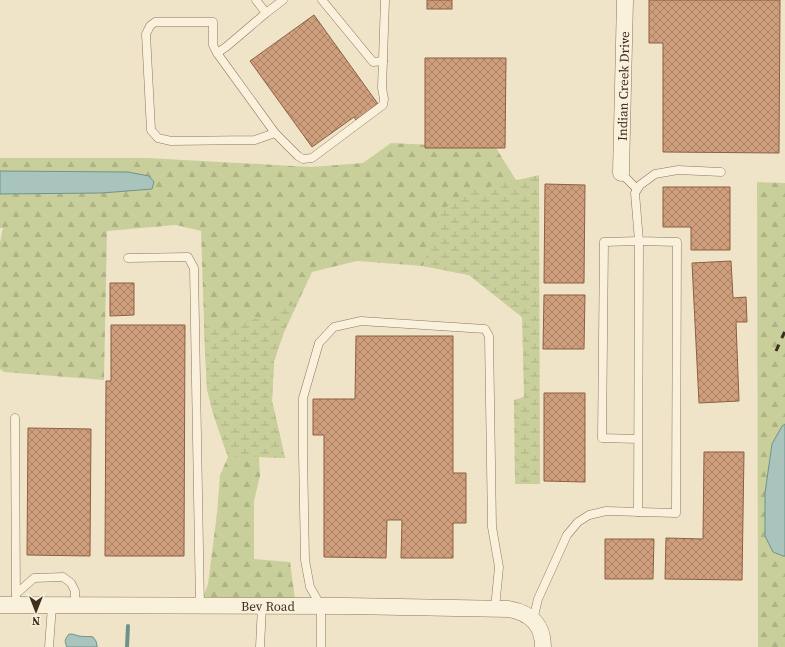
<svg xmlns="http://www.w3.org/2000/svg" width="785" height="647" font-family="'Source Serif 4',serif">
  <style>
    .forest { fill: url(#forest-firs) }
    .wetland { fill: url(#wetland-marsh) }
    .water { fill: #a9c4bc; stroke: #6f938a }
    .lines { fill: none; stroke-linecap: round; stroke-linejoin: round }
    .stream { stroke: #6f938a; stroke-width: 4 }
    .building { fill: url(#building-cross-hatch); stroke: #8d5f41 }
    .service-casing { stroke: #8d765c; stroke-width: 9 }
    .minor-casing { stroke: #8d765c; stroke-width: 17 }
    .service { stroke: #faf1dc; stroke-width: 8 }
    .minor { stroke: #faf1dc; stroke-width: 16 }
    .rail { stroke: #3d2e20; stroke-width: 3; stroke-dasharray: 7 7; stroke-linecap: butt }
    .labels { text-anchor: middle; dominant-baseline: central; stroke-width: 4; stroke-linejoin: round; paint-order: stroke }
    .street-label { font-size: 13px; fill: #3d2e20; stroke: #f7eed8 }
  </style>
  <defs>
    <pattern id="forest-firs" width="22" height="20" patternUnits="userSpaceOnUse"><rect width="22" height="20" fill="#c9cf9b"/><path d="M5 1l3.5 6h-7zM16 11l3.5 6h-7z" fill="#aeb285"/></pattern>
    <pattern id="wetland-marsh" width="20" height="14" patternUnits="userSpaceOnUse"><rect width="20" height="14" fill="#c9cf9b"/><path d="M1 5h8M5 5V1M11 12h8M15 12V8" fill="none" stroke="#aeb285"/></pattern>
    <pattern id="building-cross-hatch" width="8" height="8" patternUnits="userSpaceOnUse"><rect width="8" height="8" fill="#cf9f7d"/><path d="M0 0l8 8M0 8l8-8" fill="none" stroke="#a98266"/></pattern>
  </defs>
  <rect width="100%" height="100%" fill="#f0e4c8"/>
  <g class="forest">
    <polygon points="391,143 496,148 516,180 522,317 469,275 423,266 357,261 312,272 284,332 274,361 272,401 285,458 259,457 260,476 254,501 254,559 290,562 296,606 200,606 208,584 217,513 220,475 228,457 213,413 207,389 205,351 201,231 176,225 107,231 104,380 4,372 0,369 0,242 3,228 0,228 0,158 147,158 311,167 363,163"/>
    <polygon points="757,182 785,183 785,424 782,426 765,494 783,556 785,556 785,647 758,647"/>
  </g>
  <g class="wetland">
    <polygon points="539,175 540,484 515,484 514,400 524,397 522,317 469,275 423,266 441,212 463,193"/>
    <polygon points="298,302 284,332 274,361 272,401 285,458 259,457 228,457 213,413 207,389 204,325 235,327"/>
  </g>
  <g class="water">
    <polygon points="0,171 128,172 149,176 154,182 152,189 102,193 0,194"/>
    <polygon points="785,424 785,556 783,556 773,552 765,536 765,493 772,444 782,426"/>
    <path d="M69 634C74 634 75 635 79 636 84 637 89 636 93 637L96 641 97 646V647H67C64 641 65 639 69 634Z"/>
  </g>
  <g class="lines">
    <polyline class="stream" points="127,647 128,626"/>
  </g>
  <g class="building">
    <rect x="427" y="0" width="25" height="9"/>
    <polygon points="649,0 780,0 779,153 663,152 663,43 649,43"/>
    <polygon points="314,15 378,104 356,120 354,117 312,147 250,61"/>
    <polygon points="425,58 506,58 505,148 425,148"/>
    <polygon points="545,184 585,185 584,283 544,283"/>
    <polygon points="663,187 730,187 730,250 691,250 691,227 663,227"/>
    <polygon points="731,261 733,298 746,297 747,322 736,322 739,401 699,403 692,263"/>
    <polygon points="110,283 134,283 134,315 110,316"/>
    <polygon points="544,295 585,295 584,349 543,349"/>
    <polygon points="111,325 185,325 184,556 105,556 106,381 111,381"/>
    <polygon points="356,336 453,336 453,473 466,473 466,523 453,523 453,558 401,558 402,520 387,520 386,558 324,557 324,435 313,435 313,399 355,399"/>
    <polygon points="544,393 585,393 585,482 544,481"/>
    <polygon points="28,428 91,429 90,556 27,555"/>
    <polygon points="704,452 744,452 742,580 665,579 666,538 703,539"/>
    <polygon points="605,539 654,539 653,579 605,579"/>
  </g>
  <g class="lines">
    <defs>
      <g id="service">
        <polyline points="256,0 266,13 226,47 217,53 213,45 213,22 155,22 150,26 146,34 151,130 158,138 171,141 255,140 275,133 298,156 303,159 312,158 383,105 384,99 382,88 385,0"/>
        <polyline points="322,0 373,62 383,61"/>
        <polyline points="266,13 283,0"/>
        <polyline points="217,53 275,133"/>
        <polyline points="621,173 637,189"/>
        <polyline points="128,258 188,257 194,268 200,606"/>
        <polyline points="15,418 16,606"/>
        <polyline points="638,439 602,438 604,242 639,241 638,512"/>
        <polyline points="16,594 34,578 63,577 71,583 75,591 75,606"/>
        <polyline points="533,620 538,599 567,535 578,522 589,515 606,511 676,513 677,242 639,241 635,193 640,185 655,174 678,170 721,172"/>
        <polyline points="49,647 52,606"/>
        <polyline points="260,647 262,606"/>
        <polyline points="321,647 321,606 310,587 305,560 303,453 303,398 319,343 334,327 361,321 485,329 489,336 492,527 499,567 495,608"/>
      </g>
      <g id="minor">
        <path id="s1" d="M621 173 625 0"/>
        <path id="s2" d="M0 605 347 606 509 609C531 613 543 625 543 647"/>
      </g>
    </defs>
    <use href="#service" class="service-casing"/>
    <use href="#minor" class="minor-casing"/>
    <use href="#service" class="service"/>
    <use href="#minor" class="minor"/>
    <polyline class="rail" points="776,351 785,331"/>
  </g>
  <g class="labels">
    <g class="street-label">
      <text stroke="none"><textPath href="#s1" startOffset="87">Indian Creek Drive</textPath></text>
      <text stroke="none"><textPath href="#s2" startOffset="268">Bev Road</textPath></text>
    </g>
  </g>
  <g transform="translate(36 611) rotate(180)" stroke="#f7eed8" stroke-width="3" paint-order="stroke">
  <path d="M0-3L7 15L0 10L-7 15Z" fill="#3d2e20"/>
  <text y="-6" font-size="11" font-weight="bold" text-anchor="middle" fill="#3d2e20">N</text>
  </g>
</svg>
